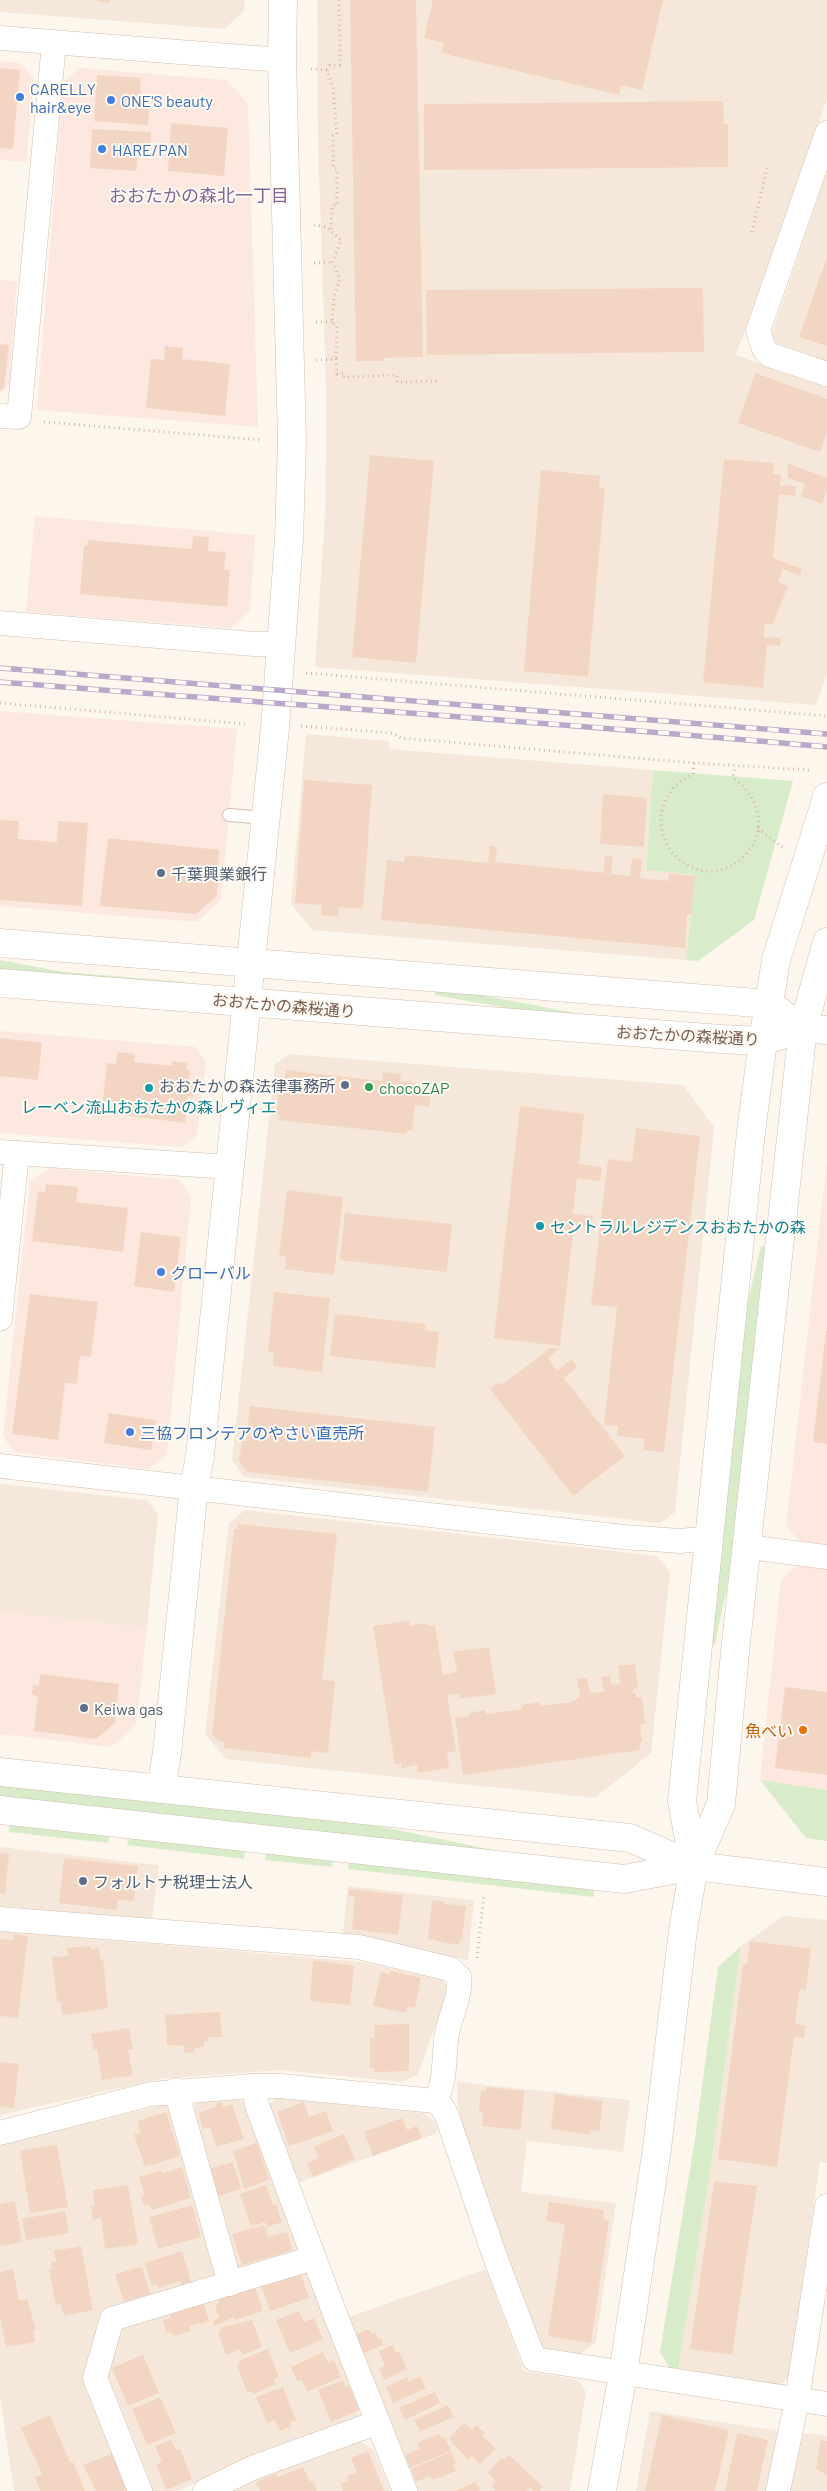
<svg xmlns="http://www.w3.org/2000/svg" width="827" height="2491" font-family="Barlow,'Noto Sans JP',sans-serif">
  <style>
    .residential { fill: #f5e8da }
    .commercial { fill: #fde8e0 }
    .green { fill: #d8ecc9 }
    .building { fill: #f3d5c3 }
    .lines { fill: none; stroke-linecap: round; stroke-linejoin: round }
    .service-casing { stroke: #d1beb0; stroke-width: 14 }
    .minor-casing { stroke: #d1beb0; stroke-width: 25 }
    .tertiary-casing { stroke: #d1beb0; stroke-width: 29 }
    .path { stroke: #d9b8a5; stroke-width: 3; stroke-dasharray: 1 4; stroke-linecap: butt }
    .service { stroke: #fff; stroke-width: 12 }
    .minor { stroke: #fff; stroke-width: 24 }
    .tertiary { stroke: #fff; stroke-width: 28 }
    .rail-casing { stroke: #b9a8c9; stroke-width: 5.5 }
    .rail { stroke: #fffaf3; stroke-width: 4; stroke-dasharray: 11; stroke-linecap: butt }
    .shop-dot { fill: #3f7fe0; stroke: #fffaf3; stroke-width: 2 }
    .service-dot { fill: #5c6f8a; stroke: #fffaf3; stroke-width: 2 }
    .leisure-dot { fill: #2e9e5b; stroke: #fffaf3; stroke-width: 2 }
    .culture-dot { fill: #0f9aa8; stroke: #fffaf3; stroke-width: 2 }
    .food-dot { fill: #e8710a; stroke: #fffaf3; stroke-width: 2 }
    .labels { text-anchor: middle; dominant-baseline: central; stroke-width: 4; stroke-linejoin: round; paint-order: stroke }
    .shop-label { font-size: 16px; fill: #366cbe; stroke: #fffaf3; text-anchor: start }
    .service-label { font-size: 16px; fill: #4e5e75; stroke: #fffaf3; text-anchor: start }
    .street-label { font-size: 16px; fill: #7a5c4d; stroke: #fffaf3 }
    .leisure-label { font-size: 16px; fill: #27864d; stroke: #fffaf3; text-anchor: start }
    .culture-label { font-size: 16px; fill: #0d838f; stroke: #fffaf3 }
    .food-label { font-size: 16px; fill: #c56008; stroke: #fffaf3; text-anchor: end }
    .neighbourhood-label { font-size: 18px; fill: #846695; stroke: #fffaf3 }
  </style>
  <rect width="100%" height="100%" fill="#fdf6ec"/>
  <g class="residential">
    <polygon points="0,0 245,0 244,11 224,29 0,12"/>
    <polygon points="317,0 827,0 827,99 736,355 827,387 827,674 816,705 315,667 325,514 326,458 326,385 318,142"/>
    <polygon points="827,171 827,362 777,344 772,334"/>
    <polygon points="306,734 389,741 389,749 653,770 646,870 695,875 686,960 312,930 291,904"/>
    <polygon points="289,1054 683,1085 714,1127 675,1512 660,1523 244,1477 232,1460 275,1064"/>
    <polygon points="0,1484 147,1500 158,1515 147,1628 0,1612"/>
    <polygon points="245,1510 657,1556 670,1572 651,1753 595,1798 226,1759 205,1734 229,1523"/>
    <polygon points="0,1847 159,1865 152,1920 0,1906"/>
    <polygon points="348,1886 474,1900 468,1960 343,1935"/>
    <polygon points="783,1916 827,1920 827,2163 820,2162 789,2378 779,2385 678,2369 711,2167 741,1946"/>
    <polygon points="0,1931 363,1962 442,1980 449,1988 418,2074 403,2082 279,2070 160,2079 0,2115"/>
    <polygon points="457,2082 630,2100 623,2152 527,2141 521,2192 616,2203 596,2342 580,2354 547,2350 538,2343 467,2149 457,2101"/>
    <polygon points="234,2098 247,2104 301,2249 243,2271 231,2264 191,2115 197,2101"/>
    <polygon points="275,2098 423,2113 436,2123 437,2133 295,2184 266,2108"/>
    <polygon points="163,2105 173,2108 218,2270 212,2281 105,2313 85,2380 131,2491 14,2491 0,2397 0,2145"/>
    <polygon points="486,2269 524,2371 578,2380 586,2392 570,2491 418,2491 346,2318"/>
    <polygon points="300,2270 311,2274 362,2405 358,2417 243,2459 179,2491 148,2491 105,2384 114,2333 125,2324"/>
    <polygon points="650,2411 779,2431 766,2491 636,2491"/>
    <polygon points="803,2433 827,2436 827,2491 790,2491"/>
    <polygon points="360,2441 373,2449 391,2491 232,2491 257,2479"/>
  </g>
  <g class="commercial">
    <polygon points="0,61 20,63 34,79 26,162 0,160"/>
    <polygon points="80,68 227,80 248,104 258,427 37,410 63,82"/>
    <polygon points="0,280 17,281 9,385 0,394"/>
    <polygon points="35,516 255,535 250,610 231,628 26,612"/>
    <polygon points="0,711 237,729 221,900 197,922 0,906"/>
    <polygon points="0,1031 196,1047 206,1062 197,1135 182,1147 0,1133"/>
    <polygon points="827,1161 827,1545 800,1542 786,1526"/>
    <polygon points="49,1168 179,1180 191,1196 167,1455 148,1469 14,1452 3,1436 30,1182"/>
    <polygon points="797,1566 827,1569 827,1790 760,1780 781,1579"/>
    <polygon points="0,1612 147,1628 136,1725 111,1747 0,1734"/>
  </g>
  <g class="green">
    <polygon points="653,770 793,781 754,920 698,961 686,960 695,875 646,870"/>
    <polygon points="0,960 64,972 184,982 185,984 0,969"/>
    <polygon points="435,992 475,994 580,1014 513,1009 435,995"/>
    <polygon points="761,1246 765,1247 738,1536 715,1644 711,1643 741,1331"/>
    <polygon points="760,1780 827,1790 827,1841 806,1838"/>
    <polygon points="0,1785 373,1825 498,1851 616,1864 0,1798"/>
    <polygon points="10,1824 109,1836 108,1843 9,1832"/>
    <polygon points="129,1838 245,1851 244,1859 127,1845"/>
    <polygon points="266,1853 333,1861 332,1867 265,1860"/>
    <polygon points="349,1862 594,1890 594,1897 348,1869"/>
    <polygon points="741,1946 711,2167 678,2369 670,2369 660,2352 695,2139 718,1967"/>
  </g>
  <g class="building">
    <polygon points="97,0 111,0 110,3 97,1"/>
    <polygon points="350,0 416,0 423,357 384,358 384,361 356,361"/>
    <polygon points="433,0 663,0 642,90 621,85 619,95 441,53 444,43 424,38"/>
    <polygon points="0,68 20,70 13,149 0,148"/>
    <polygon points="97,75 141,78 140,101 150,101 148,125 94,121"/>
    <polygon points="723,101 724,124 728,124 728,167 424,170 424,104"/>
    <polygon points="171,123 228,128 224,176 168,171"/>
    <polygon points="92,129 151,132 150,154 138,153 136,171 90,168"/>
    <polygon points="827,257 827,346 799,337"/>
    <polygon points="703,288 704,352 427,355 426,290"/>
    <polygon points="0,344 9,345 4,387 0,391"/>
    <polygon points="165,346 183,348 182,359 230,364 225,416 146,408 151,359 164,360"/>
    <polygon points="755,373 827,399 827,432 820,452 738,423"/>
    <polygon points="370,455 434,461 416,663 352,657"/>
    <polygon points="724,459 774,463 773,474 781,475 780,485 796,486 795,496 779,494 773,558 802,569 800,576 783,569 778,582 788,586 773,624 765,623 764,637 781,638 780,646 767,645 763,688 703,682"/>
    <polygon points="787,463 827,478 827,490 822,504 801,496 805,484 788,478"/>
    <polygon points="541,470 600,476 599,487 605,488 588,677 524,671"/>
    <polygon points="193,536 209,537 208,551 226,552 224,570 230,570 227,607 80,594 84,546 87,546 88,540 192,549"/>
    <polygon points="304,780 372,785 363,909 339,907 338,916 321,915 322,905 295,903"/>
    <polygon points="603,794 647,798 644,847 600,844"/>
    <polygon points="0,820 19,821 18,839 57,842 58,821 88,823 82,906 0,900"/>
    <polygon points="108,838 219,850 217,896 196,914 100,906"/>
    <polygon points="490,846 497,847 495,862 604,873 605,856 613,857 611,874 630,876 632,858 642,859 640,878 668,881 669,873 695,876 691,915 687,915 685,948 381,920 387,860 404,862 405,855 488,863"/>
    <polygon points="0,1038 42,1043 38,1080 0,1076"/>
    <polygon points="118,1052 135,1054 134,1062 172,1066 173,1061 187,1063 186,1069 190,1070 189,1081 195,1081 193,1097 188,1096 185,1123 114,1114 102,1109 107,1063 116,1064"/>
    <polygon points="286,1070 382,1081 383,1072 401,1074 400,1081 416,1083 416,1090 431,1092 429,1107 415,1105 412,1131 407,1130 407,1134 279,1120 280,1115 276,1115 280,1077 285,1077"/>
    <polygon points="520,1106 584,1114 579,1164 602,1167 600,1181 577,1178 573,1214 593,1216 591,1227 574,1225 560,1346 494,1338"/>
    <polygon points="636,1128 700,1136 664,1452 643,1450 645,1439 617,1436 618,1426 604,1425 617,1307 591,1305 608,1159 632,1162"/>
    <polygon points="46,1184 78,1187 76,1202 128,1208 123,1252 32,1241 38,1191 45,1192"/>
    <polygon points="287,1190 343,1197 334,1275 285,1269 286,1257 279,1256"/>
    <polygon points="345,1213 452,1224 447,1272 340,1260"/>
    <polygon points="141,1232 181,1237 174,1292 134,1286"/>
    <polygon points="274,1292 330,1298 322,1372 273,1366 274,1353 268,1352"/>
    <polygon points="30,1294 98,1302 91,1357 80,1356 77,1384 65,1383 58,1440 12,1434"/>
    <polygon points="335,1314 426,1324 425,1330 439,1332 435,1368 330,1356"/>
    <polygon points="826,1331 827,1331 827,1444 813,1442"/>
    <polygon points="550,1348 559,1349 548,1358 557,1371 572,1359 577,1367 564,1378 625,1456 573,1496 490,1389 499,1382 502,1385"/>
    <polygon points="250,1406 435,1427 428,1492 247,1472 239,1460 242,1441 246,1441"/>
    <polygon points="109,1413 156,1420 151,1450 104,1443"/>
    <polygon points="238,1524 337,1534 322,1680 335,1681 328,1753 311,1751 311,1758 224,1748 224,1742 218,1741 212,1734 234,1529 238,1529"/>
    <polygon points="409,1621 410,1626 427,1623 427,1626 435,1625 443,1675 457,1672 453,1652 489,1647 496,1694 460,1699 459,1694 447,1695 456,1751 447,1753 449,1768 418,1773 417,1765 402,1768 401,1763 395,1765 373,1626"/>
    <polygon points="635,1664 638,1688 633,1689 633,1693 636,1693 636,1697 642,1697 645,1724 640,1724 642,1742 639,1742 640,1750 463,1775 455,1718 470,1716 469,1713 485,1710 486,1714 522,1709 522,1705 539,1702 540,1706 573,1702 580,1696 577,1679 587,1678 590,1693 604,1692 601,1677 610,1676 611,1685 620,1684 618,1666"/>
    <polygon points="40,1674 119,1684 115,1723 96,1739 34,1731 38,1696 32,1695 33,1685 39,1686"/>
    <polygon points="785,1687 827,1692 827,1775 775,1768"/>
    <polygon points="0,1853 9,1854 5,1894 0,1893"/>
    <polygon points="64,1858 138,1866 134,1901 117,1900 117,1910 59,1903"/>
    <polygon points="349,1889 403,1895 398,1935 352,1929 355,1897 348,1896"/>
    <polygon points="432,1900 445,1902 445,1904 466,1906 462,1941 459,1940 459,1945 428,1939"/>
    <polygon points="14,1934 28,1936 18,2018 0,2016 0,1939 13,1940"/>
    <polygon points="750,1941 811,1949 806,1990 800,1989 795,2024 806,2026 804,2038 794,2037 777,2167 718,2159 743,1964 747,1964"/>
    <polygon points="90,1946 91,1949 99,1948 100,1959 103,1959 108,2008 62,2015 61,2002 57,2002 52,1957 68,1956 67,1948"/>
    <polygon points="313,1960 354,1966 350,2005 310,2001"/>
    <polygon points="391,1971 421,1978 415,2008 407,2006 406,2013 373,2006 381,1972 390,1975"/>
    <polygon points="220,2012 222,2037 208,2037 208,2041 204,2042 204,2047 194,2048 194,2052 184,2053 184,2046 167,2045 165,2015"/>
    <polygon points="409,2024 409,2071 374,2072 374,2068 370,2068 370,2038 375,2038 374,2025"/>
    <polygon points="129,2028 133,2049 128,2050 133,2075 102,2080 97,2049 94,2050 91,2034"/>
    <polygon points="0,2062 19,2064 14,2108 0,2106"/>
    <polygon points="486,2087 524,2091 521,2130 482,2126 483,2112 479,2112 481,2090 486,2091"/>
    <polygon points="555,2094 603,2101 599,2131 591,2130 590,2135 551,2129"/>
    <polygon points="222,2102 223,2107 232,2104 244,2139 216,2147 210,2127 203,2129 198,2113 216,2107 215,2104"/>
    <polygon points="304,2102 309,2117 326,2111 333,2131 289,2146 277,2112"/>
    <polygon points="166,2112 180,2156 145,2167 134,2134 141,2133 137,2121"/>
    <polygon points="402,2118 407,2130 417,2126 422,2138 373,2156 364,2132"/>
    <polygon points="344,2134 355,2159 313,2177 307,2163 319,2158 314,2147"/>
    <polygon points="257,2143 269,2180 244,2189 233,2151"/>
    <polygon points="57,2145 68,2207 30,2213 20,2151"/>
    <polygon points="233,2162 241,2189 216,2197 208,2169"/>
    <polygon points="182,2167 191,2198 151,2210 150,2205 144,2206 141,2196 145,2195 139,2177 161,2170 163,2173"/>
    <polygon points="714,2181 757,2186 732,2355 690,2349"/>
    <polygon points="128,2185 138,2244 105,2249 101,2218 93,2220 91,2206 95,2206 93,2190"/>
    <polygon points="266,2185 273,2205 276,2204 282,2222 267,2227 265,2222 251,2226 240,2194"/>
    <polygon points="15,2201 22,2242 0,2246 0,2204"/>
    <polygon points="549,2202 604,2210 603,2219 609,2220 591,2343 548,2336 565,2224 546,2221"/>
    <polygon points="192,2205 201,2237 158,2249 149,2217"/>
    <polygon points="65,2211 69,2233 26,2240 22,2219"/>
    <polygon points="264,2225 268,2237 287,2232 293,2250 242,2265 232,2234"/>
    <polygon points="81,2246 93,2310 64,2316 61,2304 56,2305 49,2270 52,2269 51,2262 56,2261 54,2251"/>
    <polygon points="182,2251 191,2282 182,2285 180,2281 158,2288 157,2284 152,2286 145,2263"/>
    <polygon points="142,2267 150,2294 124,2302 115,2274"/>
    <polygon points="13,2269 19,2301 27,2299 36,2330 33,2331 35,2342 6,2347 0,2316 0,2272"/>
    <polygon points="296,2274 297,2277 301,2275 309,2298 270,2311 261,2285"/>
    <polygon points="255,2286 263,2311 235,2320 234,2317 214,2326 213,2320 219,2318 215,2305 219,2303 218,2299"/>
    <polygon points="203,2301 209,2321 189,2326 191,2331 173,2336 172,2332 167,2333 163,2320 171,2318 169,2311"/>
    <polygon points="299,2311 304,2322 314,2318 323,2339 290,2353 276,2320"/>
    <polygon points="252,2320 262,2347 243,2355 240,2349 226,2355 218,2333 221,2331 220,2328"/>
    <polygon points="369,2329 371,2334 375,2332 378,2339 381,2338 383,2345 362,2354 355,2335"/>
    <polygon points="393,2345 396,2353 399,2351 407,2369 384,2380 379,2368 385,2366 379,2351"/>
    <polygon points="268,2349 279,2377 274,2379 276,2384 253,2394 252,2391 247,2392 237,2365 240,2364 238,2361"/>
    <polygon points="323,2352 328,2363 334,2360 341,2377 307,2392 302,2380 297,2381 291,2367"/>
    <polygon points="143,2355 159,2393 128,2406 112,2368"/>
    <polygon points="420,2376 426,2388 393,2403 386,2387 407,2377 409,2382"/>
    <polygon points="343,2380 346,2387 349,2385 359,2410 331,2422 318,2390"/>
    <polygon points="283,2387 296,2420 290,2423 292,2426 280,2431 275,2420 267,2423 256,2397"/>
    <polygon points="435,2392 440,2403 405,2420 399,2408"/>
    <polygon points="160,2397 176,2433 147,2445 132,2409"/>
    <polygon points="448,2405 454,2417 420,2432 414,2420"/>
    <polygon points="50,2415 70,2463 73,2462 85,2491 40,2491 35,2477 42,2474 21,2428"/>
    <polygon points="662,2415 729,2430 715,2491 645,2491"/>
    <polygon points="464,2422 472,2430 476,2425 485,2433 482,2435 496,2449 480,2464 472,2456 468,2460 449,2438"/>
    <polygon points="737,2433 768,2440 757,2491 725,2491"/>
    <polygon points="439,2434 442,2439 445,2438 451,2451 410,2468 405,2455 420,2449 417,2443"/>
    <polygon points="171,2440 176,2450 180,2449 192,2479 167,2490 156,2465 162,2462 155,2446"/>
    <polygon points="821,2440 827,2441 827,2475 816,2469"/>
    <polygon points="368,2451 384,2491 343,2491 341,2484 349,2480 347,2476 357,2473 351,2458"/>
    <polygon points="451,2452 456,2463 453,2464 456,2471 432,2480 430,2476 416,2482 411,2469"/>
    <polygon points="114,2453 129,2491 96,2491 83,2465"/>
    <polygon points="509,2455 543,2487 540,2491 533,2491 530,2488 527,2491 496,2491 491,2486 496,2481 488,2473 501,2458 504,2460"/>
    <polygon points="303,2467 310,2482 313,2481 317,2491 260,2491 256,2482 276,2474 277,2477"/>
    <polygon points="476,2482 480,2491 455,2491"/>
  </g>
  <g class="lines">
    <defs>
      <polyline id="service" points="229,815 265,818"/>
      <g id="minor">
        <polyline points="0,38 282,60"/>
        <polyline points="827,133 758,331 764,349 770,355 827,374"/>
        <polyline points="0,416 19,417 54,43"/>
        <polyline points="0,623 254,644 282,644"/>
        <polyline points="0,1152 229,1167"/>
        <polyline points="0,1319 17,1153"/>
        <polyline points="0,1466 623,1537 680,1541 710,1538"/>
        <polyline points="748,1547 827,1557"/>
        <path d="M0 1919 359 1947 450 1969 459 1977C461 1996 451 2014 447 2033 443 2056 447 2081 435 2101"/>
        <polyline points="253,2086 258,2108 335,2314 405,2491"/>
        <polyline points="176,2090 230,2284"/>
        <polyline points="0,2133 151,2094 253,2086 280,2086 435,2101 443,2108 447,2116 495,2257 534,2359 827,2404"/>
        <polyline points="140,2491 95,2378 112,2319 313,2258"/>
        <polyline points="205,2491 252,2468 376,2423"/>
        <polyline points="778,2491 797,2400 827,2206"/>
      </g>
      <g id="tertiary">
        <polyline points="0,943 769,1004 784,1015"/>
        <polyline points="0,983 721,1039 763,1041 803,1028 827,1030"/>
        <polyline points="0,1772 630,1838 694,1866 827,1882"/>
        <polyline points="161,1789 167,1753 194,1487 200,1456 275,728 289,539 292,441 282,60 283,0"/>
        <polyline points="0,1810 624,1879 694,1866"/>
        <polyline points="694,1866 682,1801 751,1132 763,1041 776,960 827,797"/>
        <polyline points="602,2491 623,2374 657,2148 683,1930 694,1866 721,1804 735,1652 803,1028 827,942"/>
      </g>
    </defs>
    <use href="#service" class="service-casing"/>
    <use href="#minor" class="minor-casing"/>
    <use href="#tertiary" class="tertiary-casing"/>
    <g class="path">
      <polyline points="311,69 327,70 333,88 337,134 333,136 333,168 337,169 337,205 332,206 331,232"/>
      <polyline points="327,70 330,65 340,65 339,0"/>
      <polyline points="314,225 326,227 341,240 333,262 340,279 334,296 332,322 337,326 336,359"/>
      <polyline points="752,232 768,164"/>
      <polyline points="314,263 333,262"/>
      <polyline points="316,322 332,322"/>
      <polyline points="316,360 336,359 337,374 344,373 344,377 397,375 397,382 441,381"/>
      <polyline points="44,422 263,440"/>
      <polyline points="306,673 827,716"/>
      <polyline points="0,703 246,724"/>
      <polyline points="301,726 392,733 401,738 694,763 810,770"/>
      <path d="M694 763 693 774C687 778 679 781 674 787 633 836 698 900 743 857 750 851 756 842 758 832 761 807 751 792 733 777L735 766"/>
      <polyline points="758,828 783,848"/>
      <polyline points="477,1958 484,1894"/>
    </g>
    <use href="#service" class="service"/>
    <use href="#minor" class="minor"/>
    <use href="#tertiary" class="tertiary"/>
    <defs>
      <g id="rail">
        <polyline points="0,668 827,734"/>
        <path d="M0 682C276 704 552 722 827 747"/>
      </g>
    </defs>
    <use href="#rail" class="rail-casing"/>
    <use href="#rail" class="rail"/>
  </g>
  <g class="shop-dot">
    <circle cx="20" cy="97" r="5"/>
    <circle cx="111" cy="100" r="5"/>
    <circle cx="102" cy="149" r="5"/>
    <circle cx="161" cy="1272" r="5"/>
    <circle cx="130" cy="1432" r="5"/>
  </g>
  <g class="service-dot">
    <circle cx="161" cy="873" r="5"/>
    <circle cx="345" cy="1085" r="5"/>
    <circle cx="84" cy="1708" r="5"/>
    <circle cx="83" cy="1881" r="5"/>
  </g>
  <circle class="leisure-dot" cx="369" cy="1087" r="5"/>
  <g class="culture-dot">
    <circle cx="149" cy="1088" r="5"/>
    <circle cx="540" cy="1226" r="5"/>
  </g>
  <circle class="food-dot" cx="803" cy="1730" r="5"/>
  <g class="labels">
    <g class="shop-label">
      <text x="30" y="88">CARELLY<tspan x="30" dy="18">hair&amp;eye</tspan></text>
      <text x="121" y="100">ONE'S beauty</text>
      <text x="112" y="149">HARE/PAN</text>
      <text x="171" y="1272">グローバル</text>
      <text x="140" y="1432">三協フロンテアのやさい直売所</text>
    </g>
    <g class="service-label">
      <text x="171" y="873">千葉興業銀行</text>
      <text x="335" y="1085" text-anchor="end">おおたかの森法律事務所</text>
      <text x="94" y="1708">Keiwa gas</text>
      <text x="93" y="1881">フォルトナ税理士法人</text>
    </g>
    <g class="street-label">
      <text transform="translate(284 1005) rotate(5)">おおたかの森桜通り</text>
      <text transform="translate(688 1035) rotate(3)">おおたかの森桜通り</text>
    </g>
    <g class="leisure-label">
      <text x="379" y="1087">chocoZAP</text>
    </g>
    <g class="culture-label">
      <text x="149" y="1106">レーベン流山おおたかの森レヴィエ</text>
      <text x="550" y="1226" text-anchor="start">セントラルレジデンスおおたかの森</text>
    </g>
    <g class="food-label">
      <text x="793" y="1730">魚べい</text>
    </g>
    <g class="neighbourhood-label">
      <text x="199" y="195">おおたかの森北一丁目</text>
    </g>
  </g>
</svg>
